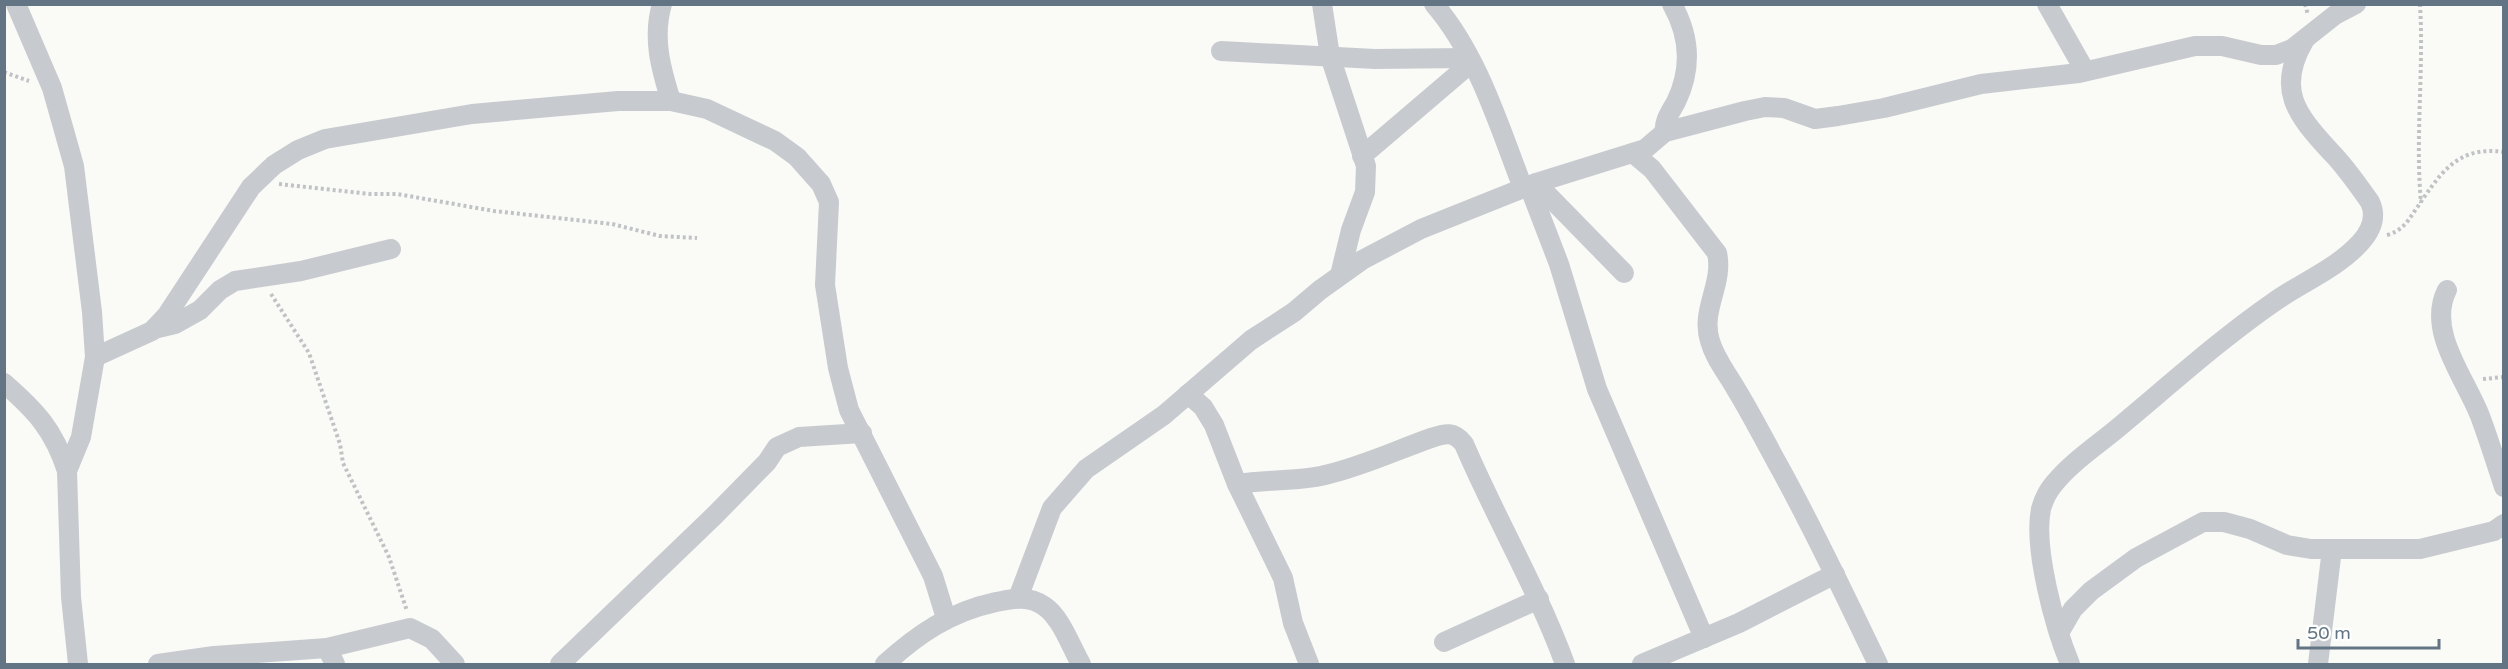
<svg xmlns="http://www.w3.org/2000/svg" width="2508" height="669" font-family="'Varela Round',sans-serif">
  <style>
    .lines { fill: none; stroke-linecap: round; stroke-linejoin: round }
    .path { stroke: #c0c3c5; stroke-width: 4; stroke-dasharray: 3 3; stroke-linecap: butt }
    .minor { stroke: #c7cbcf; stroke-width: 20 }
  </style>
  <rect width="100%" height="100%" fill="#fafaf7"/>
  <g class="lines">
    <g class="path">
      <polyline points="2305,4 2308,15"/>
      <path d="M2420 4C2424 71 2415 137 2421 203"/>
      <polyline points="4,72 29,81"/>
      <polyline points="279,184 370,194 397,194 494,211 612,224 660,236 697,238"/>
      <path d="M2387 235C2401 231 2407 223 2414 212 2439 176 2455 145 2504 152"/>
      <polyline points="271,294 309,353 340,444 343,463 389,557 407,611"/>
      <polyline points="2483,379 2504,377"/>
    </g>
    <g class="minor">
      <polyline points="16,4 52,88 74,166 92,312 95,357 81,437 67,471 71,597 78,664"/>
      <path d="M662 4C652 38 661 69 671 101"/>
      <polyline points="1322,4 1330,56 1366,166 1365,192 1351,230 1340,275"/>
      <path d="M1434 4C1478 55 1499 126 1523 188"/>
      <polyline points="2047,4 2085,71"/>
      <polyline points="1221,51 1375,59 1468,58"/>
      <path d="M1665 132C1663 122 1671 111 1676 102 1692 69 1690 36 1672 4"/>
      <path d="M1633 153 1652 169 1717 253C1724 284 1700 310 1710 341 1715 359 1727 373 1736 389 1750 412 1763 437 1776 461 1813 527 1845 596 1878 664"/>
      <polyline points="1362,156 1471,63"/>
      <polyline points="1536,183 1624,273"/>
      <polyline points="1529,186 1559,264 1597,389 1704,638"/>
      <path d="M2447 290C2426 331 2466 379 2480 416 2489 440 2496 463 2504 487"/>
      <polyline points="154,329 175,324 200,310 220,290 235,281 301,271 391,249"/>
      <polyline points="95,357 152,331 167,315 251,187 274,165 298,150 325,139 472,114 618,101 671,101 707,109 775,141 797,157 821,184 829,202 825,285 838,368 849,410 933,576 946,618"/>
      <path d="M4 383C36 411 54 430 67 471"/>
      <polyline points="1188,394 1203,407 1214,425 1237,484 1283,578 1293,623 1309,664"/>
      <path d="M1237 484C1266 479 1296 482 1325 475 1361 467 1397 450 1431 438 1446 433 1454 431 1464 444 1496 519 1537 588 1565 664"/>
      <polyline points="1018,598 1052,508 1086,469 1164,415 1251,340 1294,312 1320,290 1362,260 1421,229 1536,183 1645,149 1665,132 1745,111 1765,107 1784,108 1815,119 1838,116 1884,108 1981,84 2079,73 2195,46 2222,46 2261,55 2276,55 2292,49 2335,15 2356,4"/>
      <polyline points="2059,633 2073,609 2091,591 2136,558 2203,522 2224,522 2250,529 2287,545 2311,549 2420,549 2494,531 2504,524"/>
      <polyline points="1444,642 1539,599"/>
      <polyline points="327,648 335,664"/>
      <polyline points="158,664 214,656 327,648 410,628 432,639 455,664"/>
      <polyline points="560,664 715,515 767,462 777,447 799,437 862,433"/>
      <path d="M885 664C918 634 950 612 996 602 1013 599 1028 595 1044 606 1061 617 1071 647 1081 664"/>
      <polyline points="1642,664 1739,623 1835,574"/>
      <path d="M2070 664C2055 628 2033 548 2041 509 2043 502 2048 491 2053 485 2073 460 2101 443 2125 422 2174 381 2222 338 2274 302 2302 282 2336 269 2360 243 2371 231 2377 217 2370 202 2358 185 2345 166 2330 151 2296 114 2276 89 2304 41"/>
      <polyline points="2318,664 2332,549"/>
    </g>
  </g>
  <rect width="2508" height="669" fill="none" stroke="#637584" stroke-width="12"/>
  <path d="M2298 639v9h141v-9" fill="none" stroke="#637584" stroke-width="3"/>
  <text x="2307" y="639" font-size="18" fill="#637584" stroke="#ffffff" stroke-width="4.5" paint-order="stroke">50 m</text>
</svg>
